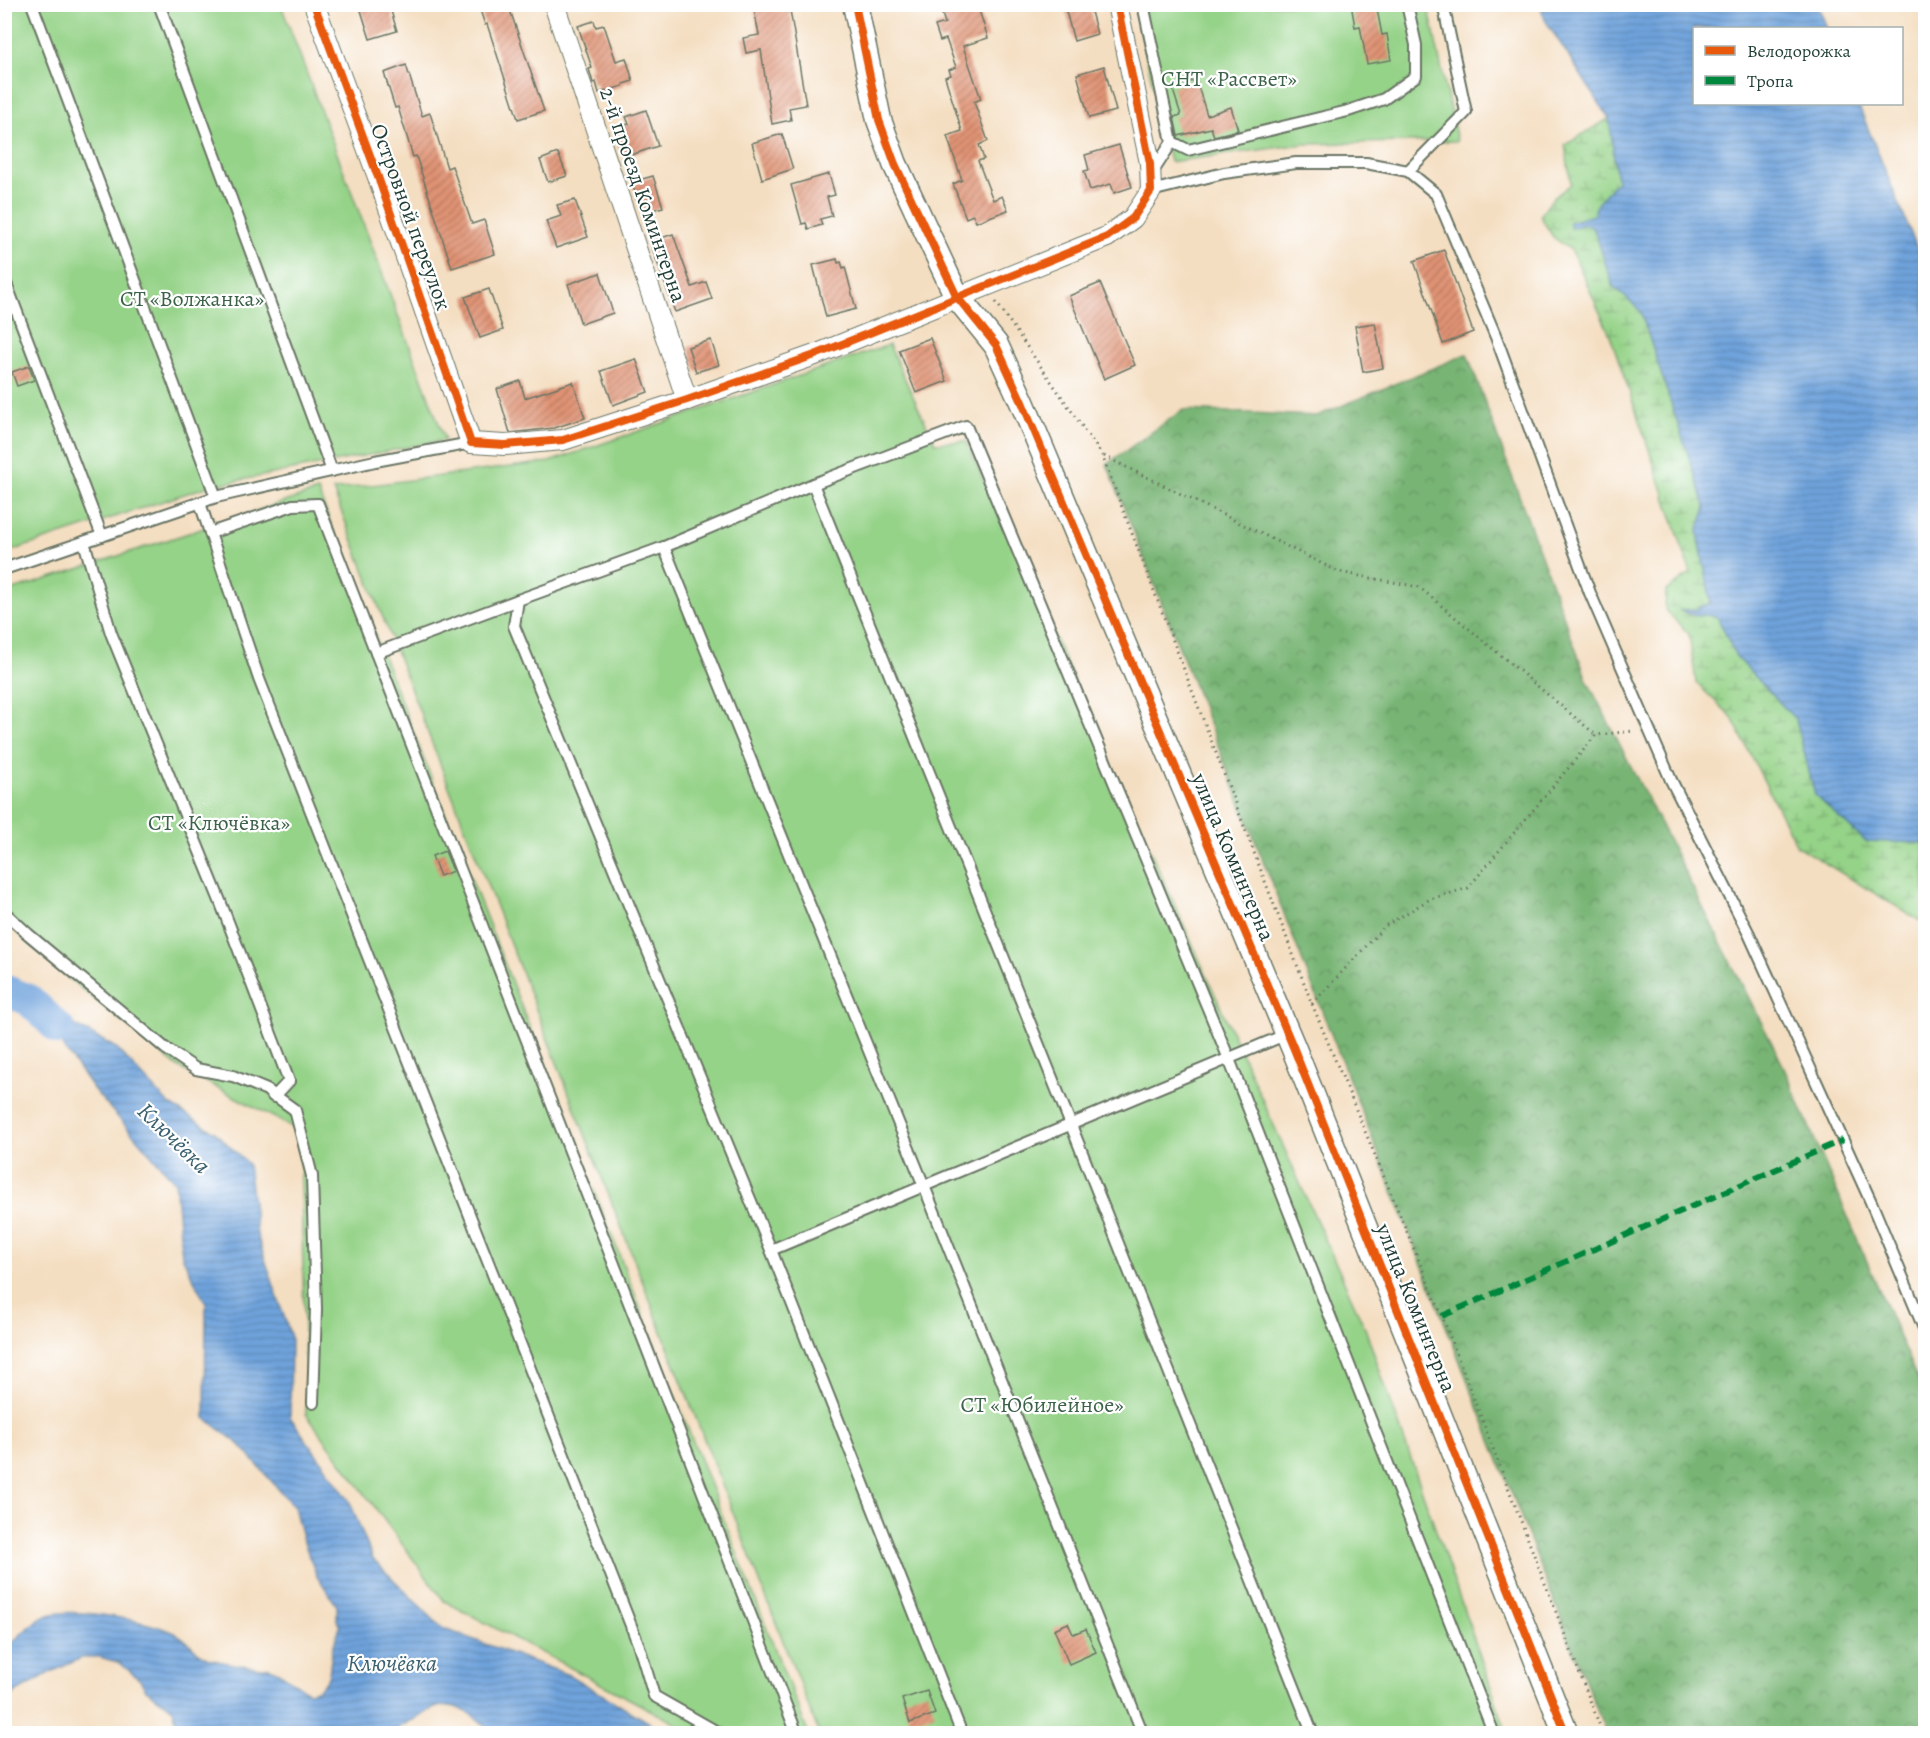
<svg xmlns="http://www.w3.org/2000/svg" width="1930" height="1738" font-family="Alegreya,serif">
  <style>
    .forest { fill: url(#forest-crowns); stroke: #4c7954; stroke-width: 1.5 }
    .wetland { fill: url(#wetland-marsh); stroke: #5a885e; stroke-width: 1.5 }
    .garden { fill: #95d388; stroke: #5a885e; stroke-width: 1.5 }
    .water { fill: url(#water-rules); stroke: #487088; stroke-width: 1.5 }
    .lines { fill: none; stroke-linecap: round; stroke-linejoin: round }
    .river { stroke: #70a3dc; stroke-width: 32 }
    .building { fill: url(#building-hatch) }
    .service-casing { stroke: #6a7565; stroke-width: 14 }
    .minor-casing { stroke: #6a7565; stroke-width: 22 }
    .tertiary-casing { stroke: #6a7565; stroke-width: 27 }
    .path { stroke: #6a7565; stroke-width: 3; stroke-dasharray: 1.5 4.5; stroke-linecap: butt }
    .service { stroke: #fff; stroke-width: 10 }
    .minor { stroke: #fff; stroke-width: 20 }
    .tertiary { stroke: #fff; stroke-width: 24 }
    .quiet { stroke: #00873e; stroke-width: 6; stroke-dasharray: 12 6; stroke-linecap: butt }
    .cycleway-casing { stroke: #fff; stroke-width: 11 }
    .cycleway { stroke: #e8590c; stroke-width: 8 }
    .labels { text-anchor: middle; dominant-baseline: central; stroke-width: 4.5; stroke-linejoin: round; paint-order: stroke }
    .park-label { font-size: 22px; fill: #3c6249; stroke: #fff }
    .street-label { font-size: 22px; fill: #1f3d34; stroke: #fff }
    .water-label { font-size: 24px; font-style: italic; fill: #3b616f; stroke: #fff }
  </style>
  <defs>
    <pattern id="forest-crowns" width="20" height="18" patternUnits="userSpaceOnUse" patternTransform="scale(1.5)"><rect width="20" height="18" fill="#78b574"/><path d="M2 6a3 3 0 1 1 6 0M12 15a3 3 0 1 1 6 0" fill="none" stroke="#629460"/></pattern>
    <pattern id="wetland-marsh" width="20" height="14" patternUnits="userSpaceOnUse" patternTransform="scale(1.5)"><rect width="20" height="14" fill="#95d388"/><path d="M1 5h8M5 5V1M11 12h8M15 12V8" fill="none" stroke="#79ac70"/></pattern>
    <pattern id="water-rules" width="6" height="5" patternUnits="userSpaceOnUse" patternTransform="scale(1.5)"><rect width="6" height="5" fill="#70a3dc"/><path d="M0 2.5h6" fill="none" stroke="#5b86b3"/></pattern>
    <pattern id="building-hatch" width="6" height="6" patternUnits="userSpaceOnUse" patternTransform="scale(1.5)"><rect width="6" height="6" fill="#e09374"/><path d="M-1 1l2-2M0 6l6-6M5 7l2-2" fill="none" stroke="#b57960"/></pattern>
  </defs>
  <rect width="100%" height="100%" fill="#fff"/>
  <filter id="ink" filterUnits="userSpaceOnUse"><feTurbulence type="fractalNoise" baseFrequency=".0167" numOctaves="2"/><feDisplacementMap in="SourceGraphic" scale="12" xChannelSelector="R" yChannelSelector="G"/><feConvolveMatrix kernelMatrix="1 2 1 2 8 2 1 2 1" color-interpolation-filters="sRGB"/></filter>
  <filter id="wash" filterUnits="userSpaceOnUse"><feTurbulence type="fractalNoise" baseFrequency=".008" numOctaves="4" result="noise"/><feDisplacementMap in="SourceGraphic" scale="24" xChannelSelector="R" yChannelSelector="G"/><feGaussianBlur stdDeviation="1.35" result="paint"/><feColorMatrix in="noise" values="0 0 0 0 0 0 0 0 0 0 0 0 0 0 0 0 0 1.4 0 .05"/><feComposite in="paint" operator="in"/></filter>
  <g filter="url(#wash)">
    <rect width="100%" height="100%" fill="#f4dec1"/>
    <polygon class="forest" points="1467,354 1587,680 1781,1061 1925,1397 1925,1733 1606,1733 1107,464 1183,410 1317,416"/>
    <polygon class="wetland" points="1610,118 1617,181 1597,204 1594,215 1570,222 1586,224 1594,229 1613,286 1640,310 1706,508 1698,532 1711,603 1697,609 1681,611 1690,614 1717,616 1736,656 1796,720 1815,795 1865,841 1925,843 1925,924 1797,846 1731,716 1696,683 1689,634 1665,610 1666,591 1691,573 1610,335 1572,251 1553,237 1540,216 1552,199 1571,184 1565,145"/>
    <g class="garden">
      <polygon points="4,5 281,5 445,440 206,487 5,553"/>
      <polygon points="1135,5 1428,5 1457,141 1304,144 1170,162"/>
      <polygon points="889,345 935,443 966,441 1365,1328 1507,1733 819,1733 333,490 549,462"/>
      <polygon points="318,491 808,1733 694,1733 444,1601 306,1414 300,1131 178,1067 56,968 5,921 4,593"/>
    </g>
    <g class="water">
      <polygon points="1540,5 1818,5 1827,28 1694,28 1694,104 1858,104 1922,260 1926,350 1925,843 1865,841 1815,795 1796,720 1736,656 1717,616 1690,614 1679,610 1697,609 1711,603 1698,531 1706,508 1640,310 1613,286 1594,229 1586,224 1571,228 1569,222 1594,215 1597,204 1617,181 1609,118 1545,20"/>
      <path d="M29 1000 115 1047 169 1104 215 1132 248 1164 257 1235 291 1337 290 1417 349 1500 373 1559 442 1628 569 1675 667 1733H492C481 1720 458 1701 438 1707 431 1709 423 1714 417 1718 408 1722 399 1726 393 1733H189L176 1720 173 1709 146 1690 140 1680 120 1663 100 1657H84L49 1673 5 1699V1649C17 1639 30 1624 44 1617 68 1605 150 1621 175 1633 188 1639 195 1653 207 1658 224 1664 244 1665 261 1668 265 1668 267 1667 270 1668 283 1672 296 1686 309 1692L319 1689 326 1682 329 1674 332 1651 340 1626 337 1620V1606L316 1574 302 1537 294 1507 240 1445 205 1418 206 1304 182 1256 175 1182 94 1090Z"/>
    </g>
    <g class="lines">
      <polyline class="river" points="4,990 29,1000 59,1029"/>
    </g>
    <g id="blocks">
      <g class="building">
        <polygon points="359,4 389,4 397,31 370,39"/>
        <polygon points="478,4 508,4 544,111 518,119 487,24 485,25"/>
        <polygon points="753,4 789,4 806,105 789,108 791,120 772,124 761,50 746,53 743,38 759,35"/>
        <polygon points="970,4 977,4 988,38 963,46 981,99 974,102 988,141 979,145 984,159 978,161 993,200 1002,196 1008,210 976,222 973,215 966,218 953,184 962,180 947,136 962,131 945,77 951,75 949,70 956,67 946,39 940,41 935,26 945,23 942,14"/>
        <polygon points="1064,4 1089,4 1097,34 1074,41"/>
        <polygon points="1351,4 1376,4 1382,35 1387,34 1391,60 1367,64 1360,26 1355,27"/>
        <polygon points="594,21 596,27 604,25 616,61 626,58 633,81 623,84 623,86 599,93 596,82 593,83 589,69 592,68 578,26"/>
        <polygon points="406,65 422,116 430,113 447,168 452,166 472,224 484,220 495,254 452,268 416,156 413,157 398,107 395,108 384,73"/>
        <polygon points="1104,66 1116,111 1089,118 1077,74"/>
        <polygon points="1196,80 1207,115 1231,107 1238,130 1214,136 1211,128 1178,136 1174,117 1181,115 1172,87"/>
        <polygon points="646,110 658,146 631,155 629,151 622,153 613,129 629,124 626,117"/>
        <polygon points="782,134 793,169 762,179 752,143"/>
        <polygon points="1119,145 1132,187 1114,193 1111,184 1090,190 1084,171 1089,170 1085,155"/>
        <polygon points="558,153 567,176 548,182 540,160"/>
        <polygon points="829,174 835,195 827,197 832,216 820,219 822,225 808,229 806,223 802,224 791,185"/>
        <polygon points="653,176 663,207 648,211 647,207 640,209 632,182"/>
        <polygon points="575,200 588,237 556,248 546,221 561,216 557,205"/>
        <polygon points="673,234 692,287 706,282 712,299 675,312 650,242"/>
        <polygon points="1444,250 1473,332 1443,344 1414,261"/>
        <polygon points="837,259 838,263 841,262 843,268 845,267 856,309 826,317 813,265"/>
        <polygon points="600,273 613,313 581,324 568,284"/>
        <polygon points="1100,283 1135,365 1104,379 1069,296"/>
        <polygon points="489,289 503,330 480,338 465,297"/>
        <polygon points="1375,323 1383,368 1363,372 1355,326"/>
        <polygon points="930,338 947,381 916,393 899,350"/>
        <polygon points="711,340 719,365 696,372 688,347"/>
        <polygon points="636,359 648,392 613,405 601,371"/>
        <polygon points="29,366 34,380 17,386 12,372"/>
        <polygon points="520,381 525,398 573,382 585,418 554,428 510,433 497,389"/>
        <polygon points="445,851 453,871 440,876 432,856"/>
        <polygon points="1068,1623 1073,1634 1086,1629 1096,1652 1069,1664 1054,1629"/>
        <polygon points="927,1691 935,1714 910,1723 902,1699"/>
      </g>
    </g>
  </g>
  <g filter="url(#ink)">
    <use href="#blocks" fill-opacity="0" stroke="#6a7565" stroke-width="1.5"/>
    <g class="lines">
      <defs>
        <g id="service">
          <polyline points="32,4 216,497"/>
          <polyline points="159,4 332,471"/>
          <polyline points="1143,4 1172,142 1152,173"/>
          <polyline points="1172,142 1188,150 1348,111 1384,99 1416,76 1416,45 1407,4"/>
          <polyline points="1408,171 1466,112 1443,4"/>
          <polyline points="1151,191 1224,173 1296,163 1366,163 1408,171 1436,194 1496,337 1590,593 1671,780 1749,934 1871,1202 1926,1333"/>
          <polyline points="4,278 102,536"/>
          <polyline points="813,484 966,426 1229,1059 1494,1734"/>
          <polyline points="200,503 259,679 639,1646 654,1696 721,1734"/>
          <polyline points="210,533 293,505 318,504 797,1734"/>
          <polyline points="664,547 813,484 1071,1125 1313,1734"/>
          <polyline points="4,569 216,497 375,461 471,443"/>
          <polyline points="376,653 518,600"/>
          <polyline points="4,912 28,934 165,1048 196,1069 233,1076 267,1090 274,1097 289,1081 220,901 111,633 84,542"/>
          <polyline points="270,1092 295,1110 312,1176 316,1309 313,1403"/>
          <polyline points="771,1250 1287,1034"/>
          <polyline points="962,1734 771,1250 514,626 518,600 664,547 924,1186 1143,1734"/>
        </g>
        <g id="minor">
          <polyline points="314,4 378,177 471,443 505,445 563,440 687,400 815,355 1107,237 1133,218 1151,191 1150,163 1117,4"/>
          <polyline points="554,4 687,400"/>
        </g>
        <polyline id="tertiary" points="855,4 879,120 895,164 957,297 996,345 1022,402 1294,1049 1566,1734"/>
      </defs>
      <use href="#service" class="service-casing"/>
      <use href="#minor" class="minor-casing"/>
      <use href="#tertiary" class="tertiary-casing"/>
      <g class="path">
        <polyline points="996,302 1102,455 1312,1004 1442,1316 1603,1734"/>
        <polyline points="1104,456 1339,572 1419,587 1596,735"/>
        <polyline points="1312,1004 1385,926 1430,899 1468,888 1596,735 1634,731"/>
      </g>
      <use href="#service" class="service"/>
      <use href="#minor" class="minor"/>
      <use href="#tertiary" class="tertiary"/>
      <polyline class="quiet" points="1442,1316 1843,1140"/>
      <defs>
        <g id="cycleway">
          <polyline points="314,4 378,177 471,443 505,445 563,440 687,400 815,355 1107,237 1133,218 1151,191 1150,163 1117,4"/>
          <polyline points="855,4 879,120 895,164 957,297 996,345 1022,402 1294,1049 1566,1734"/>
        </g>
      </defs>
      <use href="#cycleway" class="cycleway-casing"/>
      <use href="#cycleway" class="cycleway"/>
    </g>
  </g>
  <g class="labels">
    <g class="park-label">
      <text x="1229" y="79">СНТ «Рассвет»</text>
      <text x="192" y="299">СТ «Волжанка»</text>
      <text x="219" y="823">СТ «Ключёвка»</text>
      <text x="1042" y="1405">СТ «Юбилейное»</text>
    </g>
    <g class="street-label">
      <text transform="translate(643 195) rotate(71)">2-й проезд Коминтерна</text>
      <text transform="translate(411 217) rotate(70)">Островной переулок</text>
      <text transform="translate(1233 857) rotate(67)">улица Коминтерна</text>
      <text transform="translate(1416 1308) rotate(68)">улица Коминтерна</text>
    </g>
    <g class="water-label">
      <text transform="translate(174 1138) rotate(44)">Ключёвка</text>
      <text x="392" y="1663">Ключёвка</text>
    </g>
  </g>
  <rect width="1930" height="1738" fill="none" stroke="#fff" stroke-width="24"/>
  <rect x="1693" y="27" width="210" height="78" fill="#ffffff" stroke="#a5b1ae" stroke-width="1.5"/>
  <rect x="1705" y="46" width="30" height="9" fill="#e8590c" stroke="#a5b1ae" stroke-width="1.5"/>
  <text x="1747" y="57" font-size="18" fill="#1f3d34">Велодорожка</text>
  <rect x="1705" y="76" width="30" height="9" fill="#00873e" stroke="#a5b1ae" stroke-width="1.5"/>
  <text x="1747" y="87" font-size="18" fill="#1f3d34">Тропа</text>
</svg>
